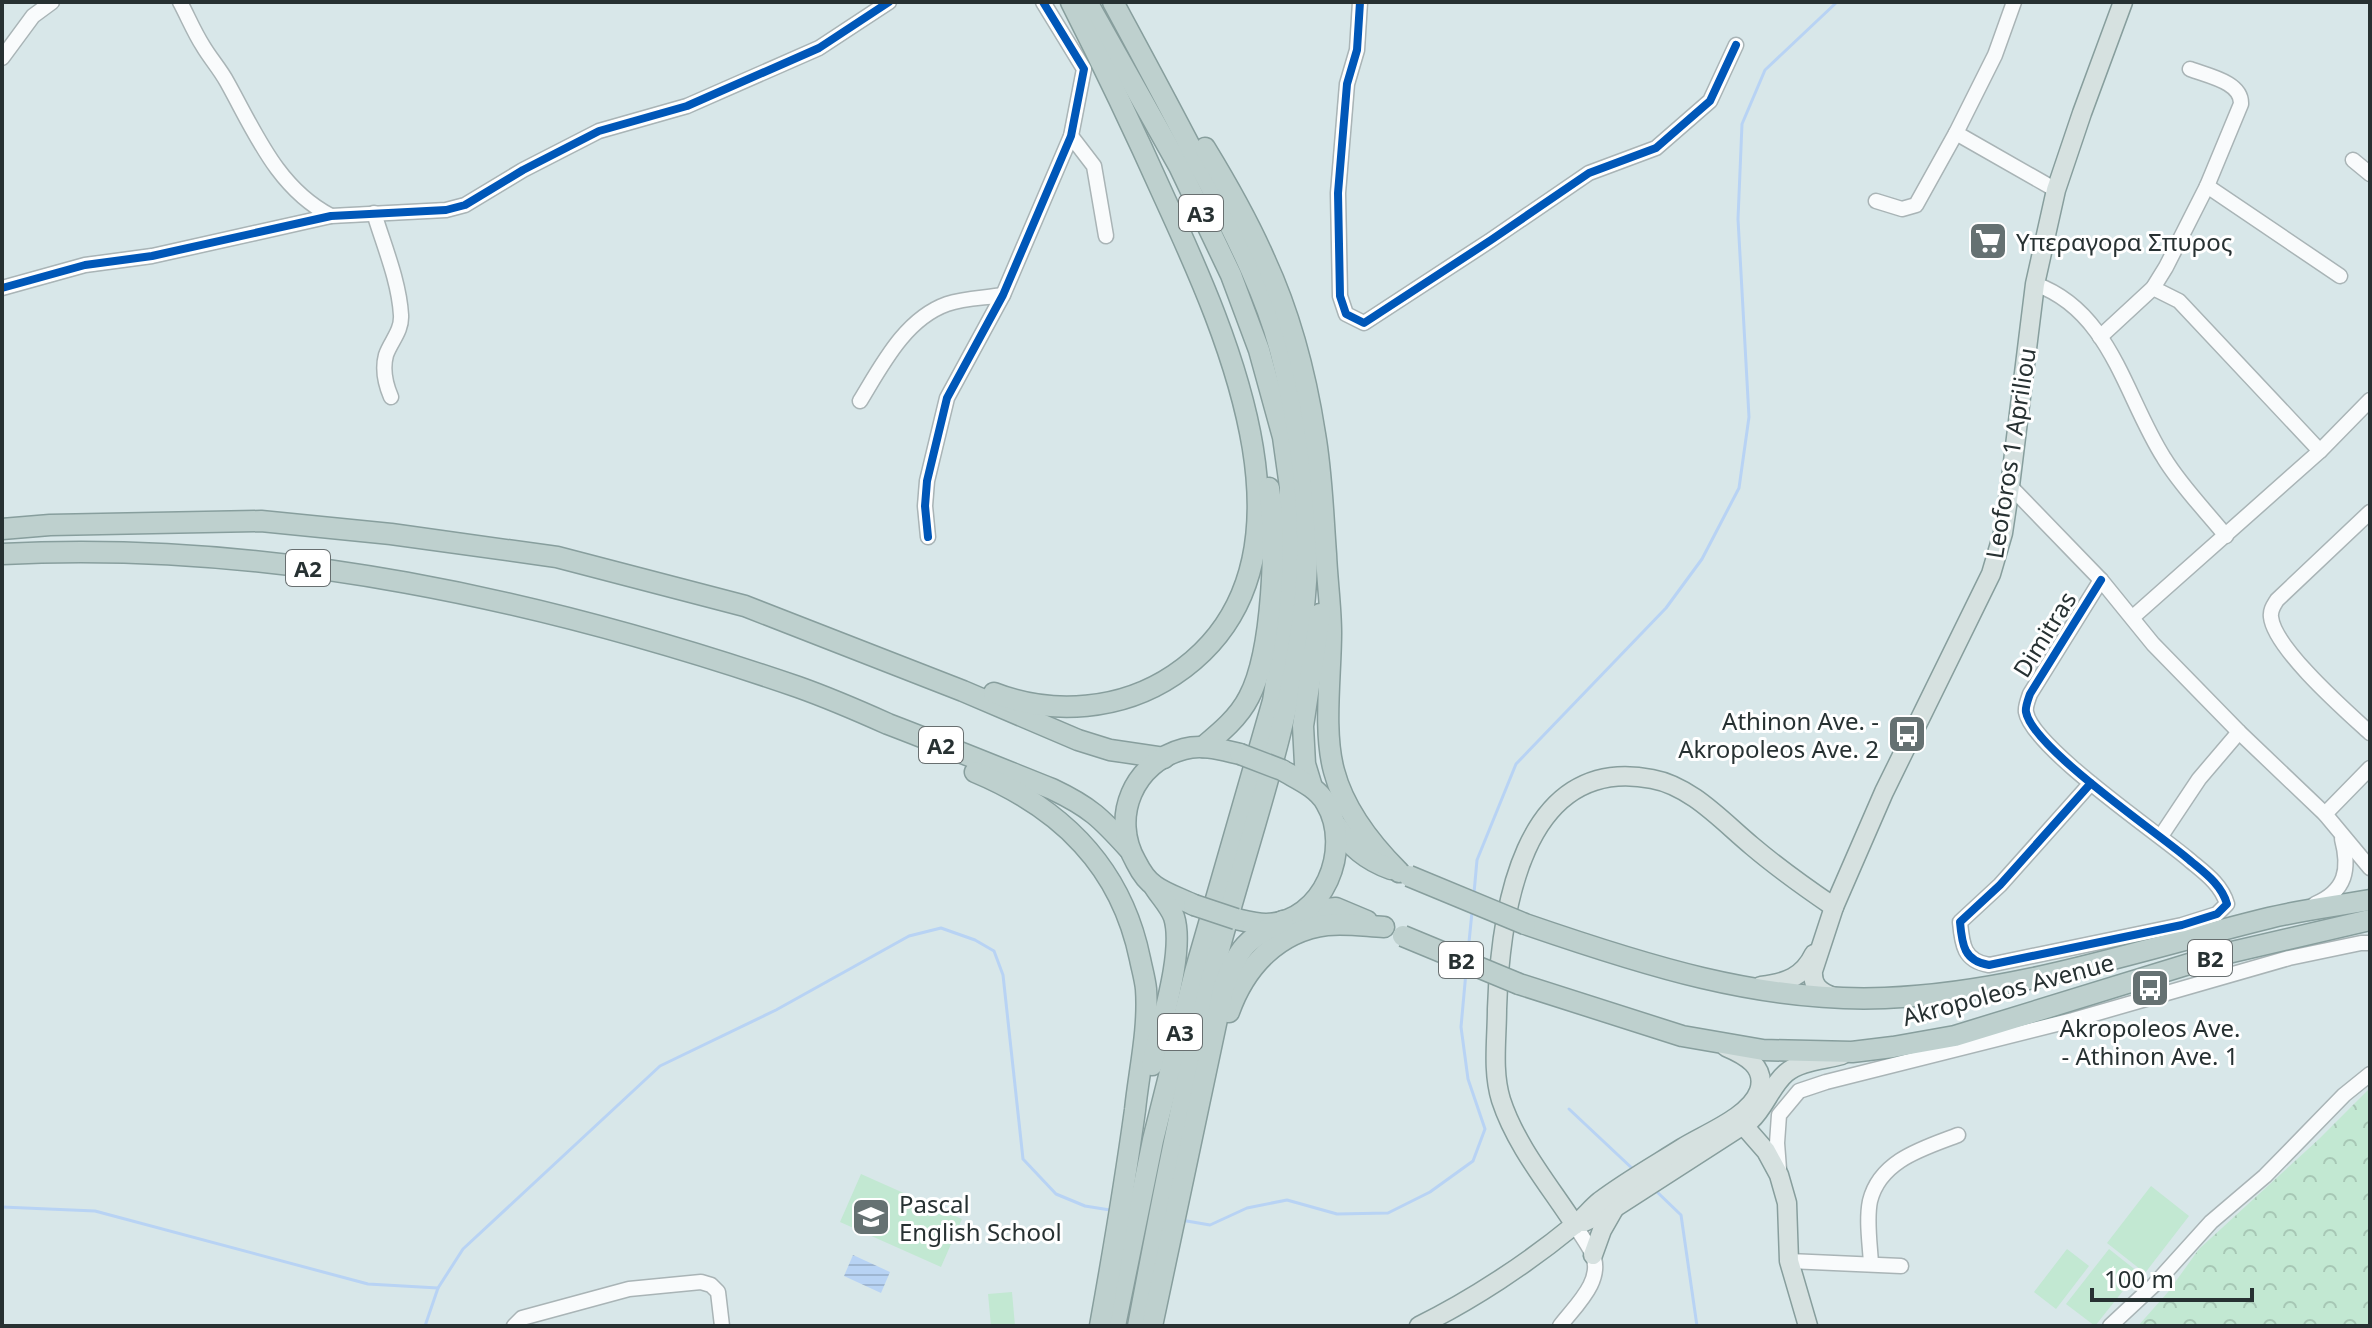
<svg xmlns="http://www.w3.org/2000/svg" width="2372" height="1328" font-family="'Noto Sans',sans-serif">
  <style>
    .park { fill: url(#park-crowns) }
    .pitch { fill: #c2e8d2 }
    .water { fill: url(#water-rules) }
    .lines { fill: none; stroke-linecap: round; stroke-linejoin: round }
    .stream { stroke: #b8d3f4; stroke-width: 3 }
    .minor-casing { stroke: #a9b4b6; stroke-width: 17 }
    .major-casing { stroke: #879e9d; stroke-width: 21 }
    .highway-casing { stroke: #879e9d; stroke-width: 23 }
    .minor { stroke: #f9fbfc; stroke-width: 14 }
    .major { stroke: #d6e1e0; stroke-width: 18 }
    .highway { stroke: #bed0ce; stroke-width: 20 }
    .highway-bridge-casing { stroke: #879e9d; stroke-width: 23; stroke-linecap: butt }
    .highway-bridge { stroke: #bed0ce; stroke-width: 20 }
    .cycleway-casing { stroke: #fff; stroke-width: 13 }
    .cycleway { stroke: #0057b8; stroke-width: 8 }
    .labels { text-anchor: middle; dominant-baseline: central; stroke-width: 6; stroke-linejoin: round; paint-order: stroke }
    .shield { fill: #fff; stroke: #686f70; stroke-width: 2 }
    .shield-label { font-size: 22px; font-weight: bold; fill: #273132 }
    .poi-label { font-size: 24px; fill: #273132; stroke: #fff; text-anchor: start }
    .street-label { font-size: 24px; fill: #273132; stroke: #fff }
  </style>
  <defs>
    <pattern id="park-crowns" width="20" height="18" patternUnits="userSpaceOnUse" patternTransform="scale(2)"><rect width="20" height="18" fill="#c2e8d2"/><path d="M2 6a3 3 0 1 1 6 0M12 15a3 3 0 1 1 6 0" fill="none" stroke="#a7c7b5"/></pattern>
    <pattern id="water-rules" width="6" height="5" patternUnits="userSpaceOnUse" patternTransform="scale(2)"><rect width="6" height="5" fill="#b8d3f4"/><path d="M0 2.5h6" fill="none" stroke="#9eb6d2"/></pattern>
  </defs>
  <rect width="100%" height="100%" fill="#d8e7e9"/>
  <polygon class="park" points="2370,1088 2370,1326 2138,1326 2168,1292 2199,1249 2319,1139"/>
  <g class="pitch">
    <polygon points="861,1174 962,1219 941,1267 840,1222"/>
    <polygon points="2151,1186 2189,1216 2145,1273 2107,1243"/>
    <polygon points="2067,1249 2089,1266 2056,1309 2034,1292"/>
    <polygon points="2109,1249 2138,1272 2095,1326 2066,1304"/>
    <polygon points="1012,1292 1015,1326 991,1326 988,1294"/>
  </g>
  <polygon class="water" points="853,1255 890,1272 881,1293 844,1276"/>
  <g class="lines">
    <g class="stream">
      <polyline points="1474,893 1477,860 1516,764 1666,608 1702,559 1739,488 1749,417 1738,219 1742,124 1765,70 1837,2"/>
      <polyline points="1468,952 1472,912"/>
      <polyline points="1569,1109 1635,1171"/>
      <polyline points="1655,1190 1681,1215 1697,1326"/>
      <polyline points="2,1207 95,1211 368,1284 438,1288 463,1249 660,1066 776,1010 909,936 941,928 975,940 994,951 1003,975 1023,1159 1056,1194 1085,1206 1110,1210"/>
      <polyline points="1181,1220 1210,1225 1247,1208 1287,1200 1337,1214 1388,1213 1430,1192 1473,1161 1485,1129 1468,1079 1461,1027 1466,972"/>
      <polyline points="425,1326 438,1288"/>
    </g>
    <defs>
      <g id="minor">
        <path d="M180 2C188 17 194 32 203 46 210 58 220 69 227 82 255 132 277 188 331 216"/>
        <polyline points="1360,2 1357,50 1347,84 1338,193 1340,296 1346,314 1364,323 1491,240 1589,173 1656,148 1710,101 1736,45"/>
        <polyline points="2,58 33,16 52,2"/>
        <polyline points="1956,133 2056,190"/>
        <polyline points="1071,136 1094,166 1106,236"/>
        <polyline points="2353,160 2370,174"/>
        <polyline points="2207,186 2340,276"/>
        <polyline points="1876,201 1902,209 1916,205 1956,133 1995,55 2014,2"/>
        <path d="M374 213C384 246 399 281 401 315 402 331 391 341 386 355 382 370 385 383 391 397"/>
        <path d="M2035 284C2111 311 2125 397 2164 458 2181 486 2205 510 2226 536"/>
        <polyline points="2,288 85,265 152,256 331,216 446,210 465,205 523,170 599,131 687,106 819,48 889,2"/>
        <polyline points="2153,288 2179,301 2320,451"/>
        <path d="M2100 337 2153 288 2166 267 2207 186 2241 104C2242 82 2208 76 2190 69"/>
        <path d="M860 401C882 365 905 319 947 304 964 298 985 298 1003 295"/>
        <polyline points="2010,486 2101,580 2153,644 2239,732 2325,814 2370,868"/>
        <path d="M2370 512 2277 600C2274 605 2270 610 2271 617 2274 648 2346 711 2370 733"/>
        <polyline points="928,537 925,506 927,481 947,398 1003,295 1071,136 1084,69 1043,2"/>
        <polyline points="2133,617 2320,451 2370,400"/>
        <path d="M2091 783 2000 885 1960 922C1962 945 1964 961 1989 965L2182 925 2217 914 2227 904C2221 883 2202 871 2187 858 2155 831 2032 747 2026 712 2025 707 2028 700 2030 694L2101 580"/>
        <polyline points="2325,814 2370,768"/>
        <polyline points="2161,836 2199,779 2239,732"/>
        <path d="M2315 904C2346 891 2350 869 2342 839"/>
        <polyline points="1779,1169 1777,1143 1779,1115 1799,1091 1826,1082 2073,1020 2289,958 2361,943 2370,943"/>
        <polyline points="1789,1261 1901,1266"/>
        <path d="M1871 1264C1870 1244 1866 1220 1870 1201 1880 1160 1924 1148 1958 1135"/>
        <polyline points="514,1326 522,1318 629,1289 701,1282 711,1285 718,1292 722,1326"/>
        <path d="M1560 1326C1575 1306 1605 1280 1592 1253 1587 1243 1580 1234 1575 1225"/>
        <polyline points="2110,1326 2154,1285 2211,1222 2265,1176 2344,1095 2370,1074"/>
      </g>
      <g id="major">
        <path d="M1761 986C1786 983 1803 977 1814 954"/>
        <path d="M1834 997C1820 992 1812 986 1813 971L1834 907 1884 792 1991 574 2003 533 2010 486 2035 284 2056 190 2082 113 2123 2"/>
        <polyline points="1738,1119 1766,1151 1779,1175 1787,1203 1789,1261 1808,1326"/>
        <path d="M1584 1222 1616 1207 1751 1120C1765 1107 1771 1086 1786 1073 1800 1061 1824 1060 1842 1055"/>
        <path d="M1575 1225C1549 1185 1516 1146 1501 1100 1492 1071 1497 1039 1497 1009 1500 916 1521 753 1652 779 1691 786 1722 821 1752 846 1778 868 1806 888 1834 907"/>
        <polyline points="1593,1255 1602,1230 1614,1209"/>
        <path d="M1419 1326C1472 1300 1528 1263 1573 1226 1583 1219 1590 1209 1600 1201 1625 1182 1655 1165 1682 1148 1704 1134 1750 1117 1759 1091 1767 1067 1745 1055 1726 1047"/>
      </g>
      <g id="highway">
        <polyline points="1087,2 1179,166 1231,275 1259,350 1283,437 1290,487 1290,552 1287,613 1273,701 1195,972 1153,1140 1115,1326"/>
        <path d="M1113 2C1148 67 1184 133 1217 199 1241 247 1265 295 1279 346 1302 433 1314 526 1303 615 1288 735 1245 849 1215 965 1184 1084 1161 1205 1138 1326"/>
        <path d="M1205 148C1227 184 1248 221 1265 260 1290 314 1306 376 1315 434 1322 474 1323 514 1326 554 1327 580 1331 607 1331 633 1331 675 1323 731 1334 771 1344 809 1372 845 1399 872"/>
        <polyline points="2,529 50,525 261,521 391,534 557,557 745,606 963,691 1078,740 1110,750 1164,758"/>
        <path d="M2 554C272 540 544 600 798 687 829 698 859 711 888 724 943 745 997 767 1052 789 1090 807 1101 818 1129 849"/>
        <path d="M994 693C1053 716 1122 710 1174 675 1334 568 1227 334 1165 199 1135 132 1104 67 1071 2"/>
        <path d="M1203 747C1221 732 1239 717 1249 697 1273 651 1277 540 1269 488"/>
        <path d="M975 772C1061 808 1121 866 1140 959 1142 969 1145 979 1146 989 1149 1029 1139 1071 1135 1110 1125 1182 1113 1254 1100 1326"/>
        <polyline points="1312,787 1305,764 1303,726 1320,614"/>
        <path d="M1336 825C1351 847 1366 860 1391 869"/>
        <path d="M1194 905C1182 899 1166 894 1155 886 1147 881 1140 870 1136 862 1110 817 1134 762 1184 749 1203 744 1222 750 1240 754"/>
        <polyline points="1306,911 1336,908 1367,921"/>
        <path d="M1236 919C1245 921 1257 924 1266 924 1324 923 1353 848 1326 803 1317 787 1297 779 1282 770"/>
        <path d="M1525 924C1641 964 1761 1003 1885 998 2016 993 2142 949 2269 918 2302 910 2336 906 2370 900"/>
        <polyline points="1519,984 1682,1036 1763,1050 1852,1052 1893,1047 1955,1036 2215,956 2370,920"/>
        <path d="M1229 1012C1245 967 1278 931 1327 925 1346 923 1365 926 1384 927"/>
        <path d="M1152 1065C1160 1027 1185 952 1174 917 1170 906 1160 896 1154 886"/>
        <path d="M1152 1326 1224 986C1238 948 1247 938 1283 921"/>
      </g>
    </defs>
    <use href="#minor" class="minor-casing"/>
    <use href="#major" class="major-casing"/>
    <use href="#highway" class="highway-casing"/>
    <use href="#minor" class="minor"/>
    <use href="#major" class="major"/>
    <use href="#highway" class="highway"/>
    <defs>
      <g id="highway-bridge">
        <polyline points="1240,754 1282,770"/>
        <polyline points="1409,876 1525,924"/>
        <polyline points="1194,905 1236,919"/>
        <polyline points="1403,936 1519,984"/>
      </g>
    </defs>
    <use href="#highway-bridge" class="highway-bridge-casing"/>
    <use href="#highway-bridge" class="highway-bridge"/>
    <defs>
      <g id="cycleway">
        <polyline points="1360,2 1357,50 1347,84 1338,193 1340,296 1346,314 1364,323 1491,240 1589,173 1656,148 1710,101 1736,45"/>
        <polyline points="2,288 85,265 152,256 331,216 446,210 465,205 523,170 599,131 687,106 819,48 889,2"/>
        <polyline points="928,537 925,506 927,481 947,398 1003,295 1071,136 1084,69 1043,2"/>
        <path d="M2091 783 2000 885 1960 922C1962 945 1964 961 1989 965L2182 925 2217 914 2227 904C2221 883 2202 871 2187 858 2155 831 2032 747 2026 712 2025 707 2028 700 2030 694L2101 580"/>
      </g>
    </defs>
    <use href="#cycleway" class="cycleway-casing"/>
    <use href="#cycleway" class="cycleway"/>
  </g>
  <defs>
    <symbol id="supermarket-square" viewBox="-11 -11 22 22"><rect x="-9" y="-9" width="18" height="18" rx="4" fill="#657172" stroke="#fff"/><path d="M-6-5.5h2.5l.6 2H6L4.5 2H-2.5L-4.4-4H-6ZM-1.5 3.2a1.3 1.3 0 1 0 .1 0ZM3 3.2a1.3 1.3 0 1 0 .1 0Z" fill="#fff"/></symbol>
    <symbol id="bus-square" viewBox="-11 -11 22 22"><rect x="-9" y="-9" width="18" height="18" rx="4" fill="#657172" stroke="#fff"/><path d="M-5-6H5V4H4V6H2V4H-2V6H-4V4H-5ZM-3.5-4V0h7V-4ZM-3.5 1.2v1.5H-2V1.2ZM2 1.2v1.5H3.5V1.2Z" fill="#fff"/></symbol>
    <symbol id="school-square" viewBox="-11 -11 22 22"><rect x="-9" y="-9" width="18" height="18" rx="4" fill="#657172" stroke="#fff"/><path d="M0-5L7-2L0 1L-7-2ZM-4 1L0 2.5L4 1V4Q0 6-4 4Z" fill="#fff"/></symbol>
  </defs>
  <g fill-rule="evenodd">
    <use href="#supermarket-square" x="1966" y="219" width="44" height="44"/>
    <use href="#bus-square" x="1885" y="712" width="44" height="44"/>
    <use href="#bus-square" x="2128" y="966" width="44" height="44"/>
    <use href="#school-square" x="849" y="1195" width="44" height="44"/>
  </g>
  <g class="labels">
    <g class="shield">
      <rect x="1179" y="195" width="44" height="36" rx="6"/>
      <rect x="286" y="550" width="44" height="36" rx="6"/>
      <rect x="919" y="727" width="44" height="36" rx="6"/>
      <rect x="2188" y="940" width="44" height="36" rx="6"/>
      <rect x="1439" y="942" width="44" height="36" rx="6"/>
      <rect x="1158" y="1014" width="44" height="36" rx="6"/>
    </g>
    <g class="shield-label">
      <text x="1201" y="213">A3</text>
      <text x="308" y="568">A2</text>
      <text x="941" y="745">A2</text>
      <text x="2210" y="958">B2</text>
      <text x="1461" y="960">B2</text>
      <text x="1180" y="1032">A3</text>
    </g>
    <g class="poi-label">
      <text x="2016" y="241">Υπεραγορα Σπυρος</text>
      <text x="1879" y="720" text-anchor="end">Athinon Ave. -<tspan x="1879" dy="28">Akropoleos Ave. 2</tspan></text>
      <text x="2150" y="1027" text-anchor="middle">Akropoleos Ave.<tspan x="2150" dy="28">- Athinon Ave. 1</tspan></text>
      <text x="899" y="1203">Pascal<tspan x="899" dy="28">English School</tspan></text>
    </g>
    <g class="street-label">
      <text transform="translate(2010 453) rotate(-81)">Leoforos 1 Apriliou</text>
      <text transform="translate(2044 634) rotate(-58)">Dimitras</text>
      <text transform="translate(2008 989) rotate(-15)">Akropoleos Avenue</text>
    </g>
  </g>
  <rect width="2372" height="1328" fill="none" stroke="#273132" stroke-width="8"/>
  <path d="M2092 1288v12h160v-12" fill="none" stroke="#273132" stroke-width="4"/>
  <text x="2104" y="1288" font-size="24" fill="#273132" stroke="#ffffff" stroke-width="6" paint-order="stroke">100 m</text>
</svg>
